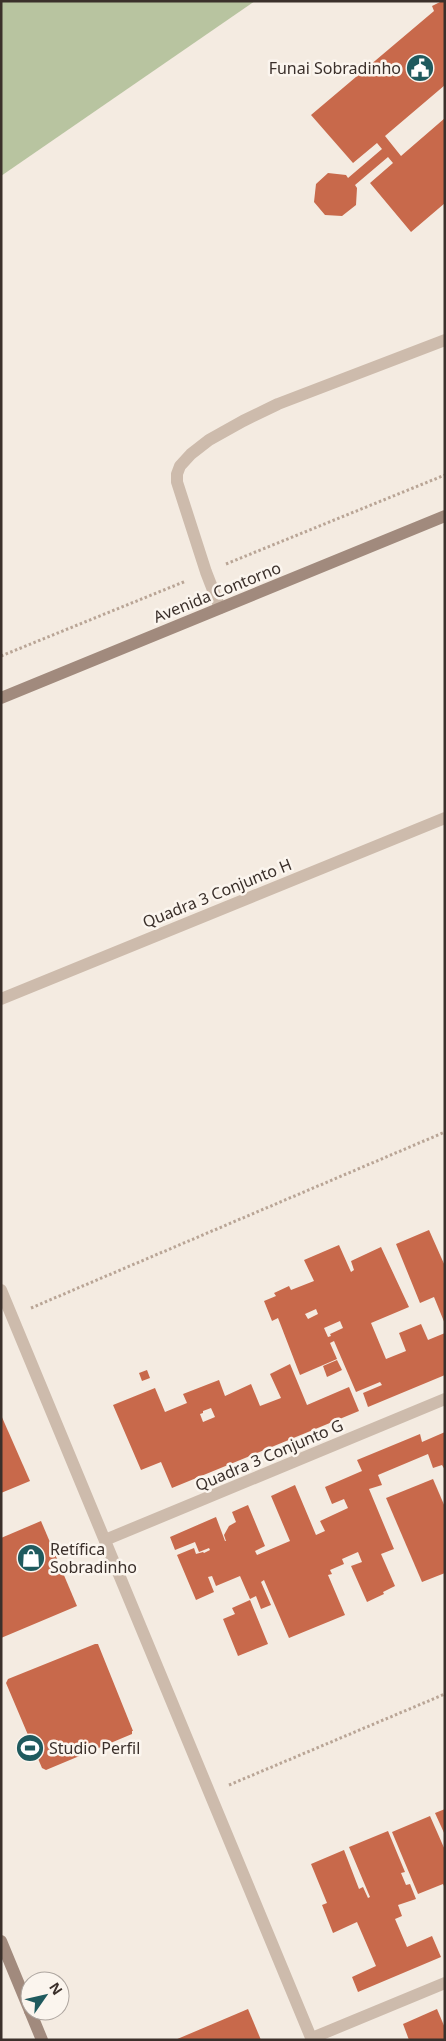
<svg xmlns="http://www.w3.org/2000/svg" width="446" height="2041" font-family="'Noto Sans',sans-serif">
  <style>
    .green { fill: #b8c4a0 }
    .building { fill: #c8694b; fill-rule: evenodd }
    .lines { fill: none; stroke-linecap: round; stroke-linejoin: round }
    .path { stroke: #b9a596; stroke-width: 3; stroke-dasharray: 2.5 2.5; stroke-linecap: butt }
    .service { stroke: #cdbbac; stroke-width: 12 }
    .minor { stroke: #cdbbac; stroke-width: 12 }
    .secondary { stroke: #a18a7d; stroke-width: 12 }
    .labels { text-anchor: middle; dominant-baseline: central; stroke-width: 5; stroke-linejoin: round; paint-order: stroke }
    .poi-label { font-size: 16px; fill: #3b302b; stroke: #fbf5ee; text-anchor: start }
    .street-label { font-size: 16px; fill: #3b302b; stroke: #fbf5ee }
  </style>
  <rect width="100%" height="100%" fill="#f4ebe1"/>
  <polygon class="green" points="1,1 255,1 1,176"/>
  <g class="building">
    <polygon points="442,1 445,1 445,85 385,136 401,156 445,118 445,203 411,232 370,183 393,163 388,157 355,185 357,188 356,205 342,216 325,215 314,202 316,184 328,173 346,175 348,178 382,149 377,143 353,163 311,115 434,11 432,6"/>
    <polygon points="429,1230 445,1266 445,1324 434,1297 420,1303 396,1244"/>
    <path d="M339 1245 351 1272 354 1270 351 1261 381 1247 409 1307 371 1323 386 1359 406 1351 399 1333 421 1324 428 1340 445 1333V1375L368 1407 363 1393 382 1385 380 1382 356 1392 334 1341 330 1343 337 1359 300 1375 278 1318 272 1321 264 1301 276 1296 274 1293 289 1286 291 1290 314 1281 304 1260ZM316 1309 318 1314 308 1319 305 1314ZM340 1321 343 1328 330 1334 331 1336 328 1337 324 1328Z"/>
    <polygon points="337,1360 342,1370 327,1377 323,1366"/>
    <path d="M290 1364 307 1405 349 1387 359 1411 172 1488 161 1462 141 1470 113 1405 155 1388 165 1412 187 1403 183 1394 219 1380 225 1396 251 1384 260 1406 281 1398 270 1374ZM211 1408 215 1417 203 1422 200 1414 203 1413V1411Z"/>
    <polygon points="147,1370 150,1378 142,1381 139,1373"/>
    <polygon points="1,1415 30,1481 1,1493"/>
    <polygon points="445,1432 445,1470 442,1465 433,1468 428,1454 378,1475 382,1485 369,1489 394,1549 381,1554 395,1586 383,1592 384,1594 367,1602 351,1566 362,1562 358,1552 342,1559 344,1564 330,1570 332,1574 328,1575 345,1615 289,1638 264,1580 261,1582 271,1605 261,1609 256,1596 250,1599 240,1576 216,1586 212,1576 208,1577 214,1592 196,1600 177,1555 194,1548 196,1554 203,1552 204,1553 210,1550 209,1548 199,1552 195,1542 175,1550 170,1537 216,1517 225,1541 226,1541 224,1535 229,1526 236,1522 232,1512 248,1505 265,1546 255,1551 257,1555 290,1541 271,1496 295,1485 316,1535 325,1531 320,1521 348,1508 344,1499 332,1504 325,1487 362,1471 357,1460 420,1434 422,1442"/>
    <polygon points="433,1479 445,1507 445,1573 422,1582 386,1498"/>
    <polygon points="41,1521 77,1606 1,1638 1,1538"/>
    <polygon points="250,1600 268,1644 238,1656 223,1619 235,1614 232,1608"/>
    <polygon points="95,1644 98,1644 133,1731 132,1731 132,1734 46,1770 42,1768 6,1683 8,1679"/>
    <polygon points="445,1809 445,1835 435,1813"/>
    <polygon points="430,1816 445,1850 445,1888 443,1884 418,1894 392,1832"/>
    <polygon points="388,1831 405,1872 401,1873 406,1885 410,1884 416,1899 398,1905 402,1916 395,1919 407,1947 432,1936 441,1957 358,1992 352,1977 376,1966 357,1922 333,1933 322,1905 327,1903 311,1864 344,1850 359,1889 363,1887 368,1898 370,1897 349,1847"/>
    <polygon points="248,2009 261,2040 175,2040"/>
    <polygon points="437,2009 445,2028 445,2040 409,2040 403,2024"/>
  </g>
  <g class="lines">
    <g class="path">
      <polyline points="226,564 445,475"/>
      <polyline points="1,656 186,581"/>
      <polyline points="31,1308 445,1132"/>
      <polyline points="229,1785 445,1694"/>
    </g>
    <polyline class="service" points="220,608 206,572 177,482 177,474 180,466 191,454 209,440 243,421 278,404 445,340"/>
    <g class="minor">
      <polyline points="1,999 445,818"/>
      <polyline points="1,1290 312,2040"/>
      <polyline points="105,1540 445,1399"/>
      <polyline points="312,2038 445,1983"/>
    </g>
    <g class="secondary">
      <polyline points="1,698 445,516"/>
      <polyline points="1,1941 30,2011"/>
      <polyline points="30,2011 42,2040"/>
    </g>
  </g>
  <defs>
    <symbol id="civic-disc" viewBox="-11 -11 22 22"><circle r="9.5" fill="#1f5a5e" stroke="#fbf5ee"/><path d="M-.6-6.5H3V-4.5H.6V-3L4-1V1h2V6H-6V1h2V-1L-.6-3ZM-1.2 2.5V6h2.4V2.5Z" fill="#fff"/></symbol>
    <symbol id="shop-disc" viewBox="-11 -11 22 22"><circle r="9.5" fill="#1f5a5e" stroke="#fbf5ee"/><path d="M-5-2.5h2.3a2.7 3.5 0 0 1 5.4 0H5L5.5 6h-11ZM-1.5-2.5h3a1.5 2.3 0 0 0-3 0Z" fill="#fff"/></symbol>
    <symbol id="stadium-disc" viewBox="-11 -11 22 22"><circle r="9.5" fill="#1f5a5e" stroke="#fbf5ee"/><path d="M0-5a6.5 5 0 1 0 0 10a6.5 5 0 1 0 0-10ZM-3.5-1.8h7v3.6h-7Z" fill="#fff"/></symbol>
  </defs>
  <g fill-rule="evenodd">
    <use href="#civic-disc" x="404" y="52" width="32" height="32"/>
    <use href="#shop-disc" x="15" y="1542" width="32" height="32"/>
    <use href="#stadium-disc" x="14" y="1732" width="32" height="32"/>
  </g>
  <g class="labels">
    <g class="poi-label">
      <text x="401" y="68" text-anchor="end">Funai Sobradinho</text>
      <text x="50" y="1549">Retífica<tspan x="50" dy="18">Sobradinho</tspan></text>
      <text x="49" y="1748">Studio Perfil</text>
    </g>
    <g class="street-label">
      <text transform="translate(217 592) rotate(-22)">Avenida Contorno</text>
      <text transform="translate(217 893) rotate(-22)">Quadra 3 Conjunto H</text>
      <text transform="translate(269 1455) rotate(-23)">Quadra 3 Conjunto G</text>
    </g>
  </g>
  <rect width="446" height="2041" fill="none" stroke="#3b302b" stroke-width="5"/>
  <g transform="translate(45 1996) rotate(56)"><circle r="24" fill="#fbf5ee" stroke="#aea6a0"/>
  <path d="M0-4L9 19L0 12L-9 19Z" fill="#1f5a5e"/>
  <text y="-8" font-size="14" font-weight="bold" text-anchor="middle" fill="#3b302b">N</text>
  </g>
</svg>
